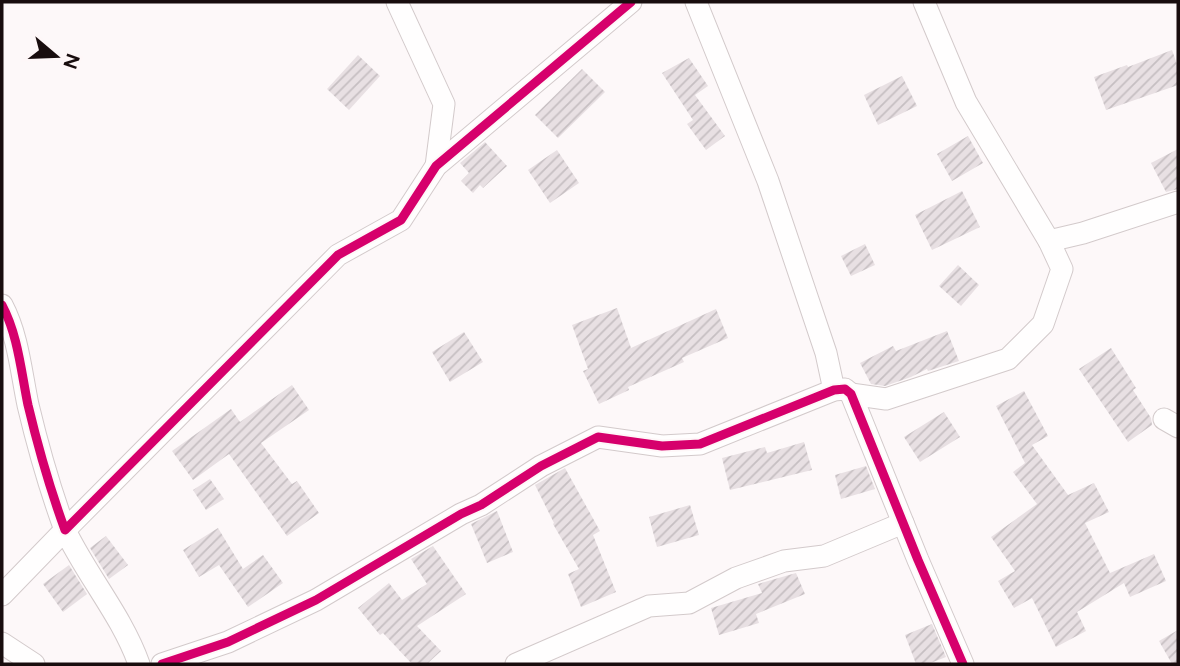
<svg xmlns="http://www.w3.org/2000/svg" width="1180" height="666" font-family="Figtree,sans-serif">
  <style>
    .building { fill: url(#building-hatch) }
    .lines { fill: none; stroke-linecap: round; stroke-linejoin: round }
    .minor-casing { stroke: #d3cacb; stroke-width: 23 }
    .minor { stroke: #fffefe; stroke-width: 21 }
    .cycleway-casing { stroke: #fef7f8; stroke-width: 13 }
    .cycleway { stroke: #d6006c; stroke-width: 9 }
  </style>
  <defs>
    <pattern id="building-hatch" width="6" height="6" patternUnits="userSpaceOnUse" patternTransform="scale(1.75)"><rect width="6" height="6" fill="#e8e0e3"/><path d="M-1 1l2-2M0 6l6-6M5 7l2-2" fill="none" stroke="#c6bfc2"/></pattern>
  </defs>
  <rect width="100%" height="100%" fill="#fdf8f9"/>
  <g class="building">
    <polygon points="1172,50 1178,67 1178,85 1106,110 1094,77 1127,65 1128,67"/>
    <polygon points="358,55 380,76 349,110 327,89"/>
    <polygon points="689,58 708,86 695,95 725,136 706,150 687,124 693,120 662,73"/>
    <polygon points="582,69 605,92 558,138 535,115"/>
    <polygon points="902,76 917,106 878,125 864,95"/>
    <polygon points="968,136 983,163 952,181 937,154"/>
    <polygon points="485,142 507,166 483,188 480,185 473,193 461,181 469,173 460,163"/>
    <polygon points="1178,149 1178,189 1166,192 1151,163"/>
    <polygon points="557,150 579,183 550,203 528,170"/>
    <polygon points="962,191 980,227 932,250 915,215"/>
    <polygon points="865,244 875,265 851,276 841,256"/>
    <polygon points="958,265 979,285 961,306 939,286"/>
    <polygon points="617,308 631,348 716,309 728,338 682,358 684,362 628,387 629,390 599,404 583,371 588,369 572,325"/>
    <polygon points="947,331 959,361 928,371 927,369 911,377 885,386 871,384 860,363 893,346 896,351"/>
    <polygon points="464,332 483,362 450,382 432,352"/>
    <polygon points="1111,348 1136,388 1133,390 1151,418 1152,425 1128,442 1079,369"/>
    <polygon points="292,385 309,410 261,443 292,484 297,481 319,513 287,536 229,454 193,480 172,451 231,409 240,422"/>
    <polygon points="1024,391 1048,436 1032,445 1068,495 1094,483 1109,512 1085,523 1110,573 1154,554 1166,581 1130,597 1124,583 1077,612 1086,631 1056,647 1032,598 1014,608 998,581 1015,571 991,537 1037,504 1013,472 1025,463 996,406"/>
    <polygon points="944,412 960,437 920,462 904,437"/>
    <polygon points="804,442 812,470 730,490 722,458 765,447 767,453"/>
    <polygon points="866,466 875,489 841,499 835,475"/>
    <polygon points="565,468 600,531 593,535 616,592 581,607 568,574 579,569 553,524 554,523 535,485"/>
    <polygon points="210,479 224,499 206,510 193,490"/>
    <polygon points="690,505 699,535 657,547 649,517"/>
    <polygon points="497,511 513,552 487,563 471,524"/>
    <polygon points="218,528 243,569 263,555 283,583 248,607 219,565 199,577 183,550"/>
    <polygon points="106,536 128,565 109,579 90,548"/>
    <polygon points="433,546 466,594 417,626 441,651 427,664 412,664 383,633 380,635 358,608 389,583 402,600 427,584 411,559"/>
    <polygon points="69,565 87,594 63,612 43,584"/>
    <polygon points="796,573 805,594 756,614 759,623 719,635 711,608 762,593 758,584"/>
    <polygon points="932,624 946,657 928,664 916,664 905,635"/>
    <polygon points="1178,630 1178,664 1172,664 1159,641"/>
  </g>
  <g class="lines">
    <defs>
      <g id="minor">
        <polyline points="397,2 444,104 436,166"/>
        <polyline points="696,2 768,181 826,353 834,390"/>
        <polyline points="1049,241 1083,233 1178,202"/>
        <path d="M2 305C18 335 21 371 28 405 38 447 50 489 65 530L338 255 401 220 436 166 631 2"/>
        <polyline points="851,394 886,399 1008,359 1043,324 1062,269 1049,241 966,102 924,2"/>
        <polyline points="1164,419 1178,427"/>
        <path d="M2 595 65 530C87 576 122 616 139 664"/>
        <polyline points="2,643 34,664"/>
        <polyline points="162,664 228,642 316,600 461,514 481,505 541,466 598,437 662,446 700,444 834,390 845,389 851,394 918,560 963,664"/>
        <polyline points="516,664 649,606 689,603 736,578 784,561 824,556 903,523"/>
      </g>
    </defs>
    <use href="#minor" class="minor-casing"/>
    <use href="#minor" class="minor"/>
    <defs>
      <g id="cycleway">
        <path d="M2 305C18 335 21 371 28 405 38 447 50 489 65 530L338 255 401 220 436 166 631 2"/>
        <polyline points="162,664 228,642 316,600 461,514 481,505 541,466 598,437 662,446 700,444 834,390 845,389 851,394 918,560 963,664"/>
      </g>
    </defs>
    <use href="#cycleway" class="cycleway-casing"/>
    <use href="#cycleway" class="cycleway"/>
  </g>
  <rect width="1180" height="666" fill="none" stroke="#180d0e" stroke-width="7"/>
  <g transform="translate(56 56) rotate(109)" stroke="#fef7f8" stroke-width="5" paint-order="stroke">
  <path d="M0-5L12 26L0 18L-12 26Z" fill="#180d0e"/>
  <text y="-10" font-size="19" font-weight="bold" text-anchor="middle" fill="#180d0e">N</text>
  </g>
</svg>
